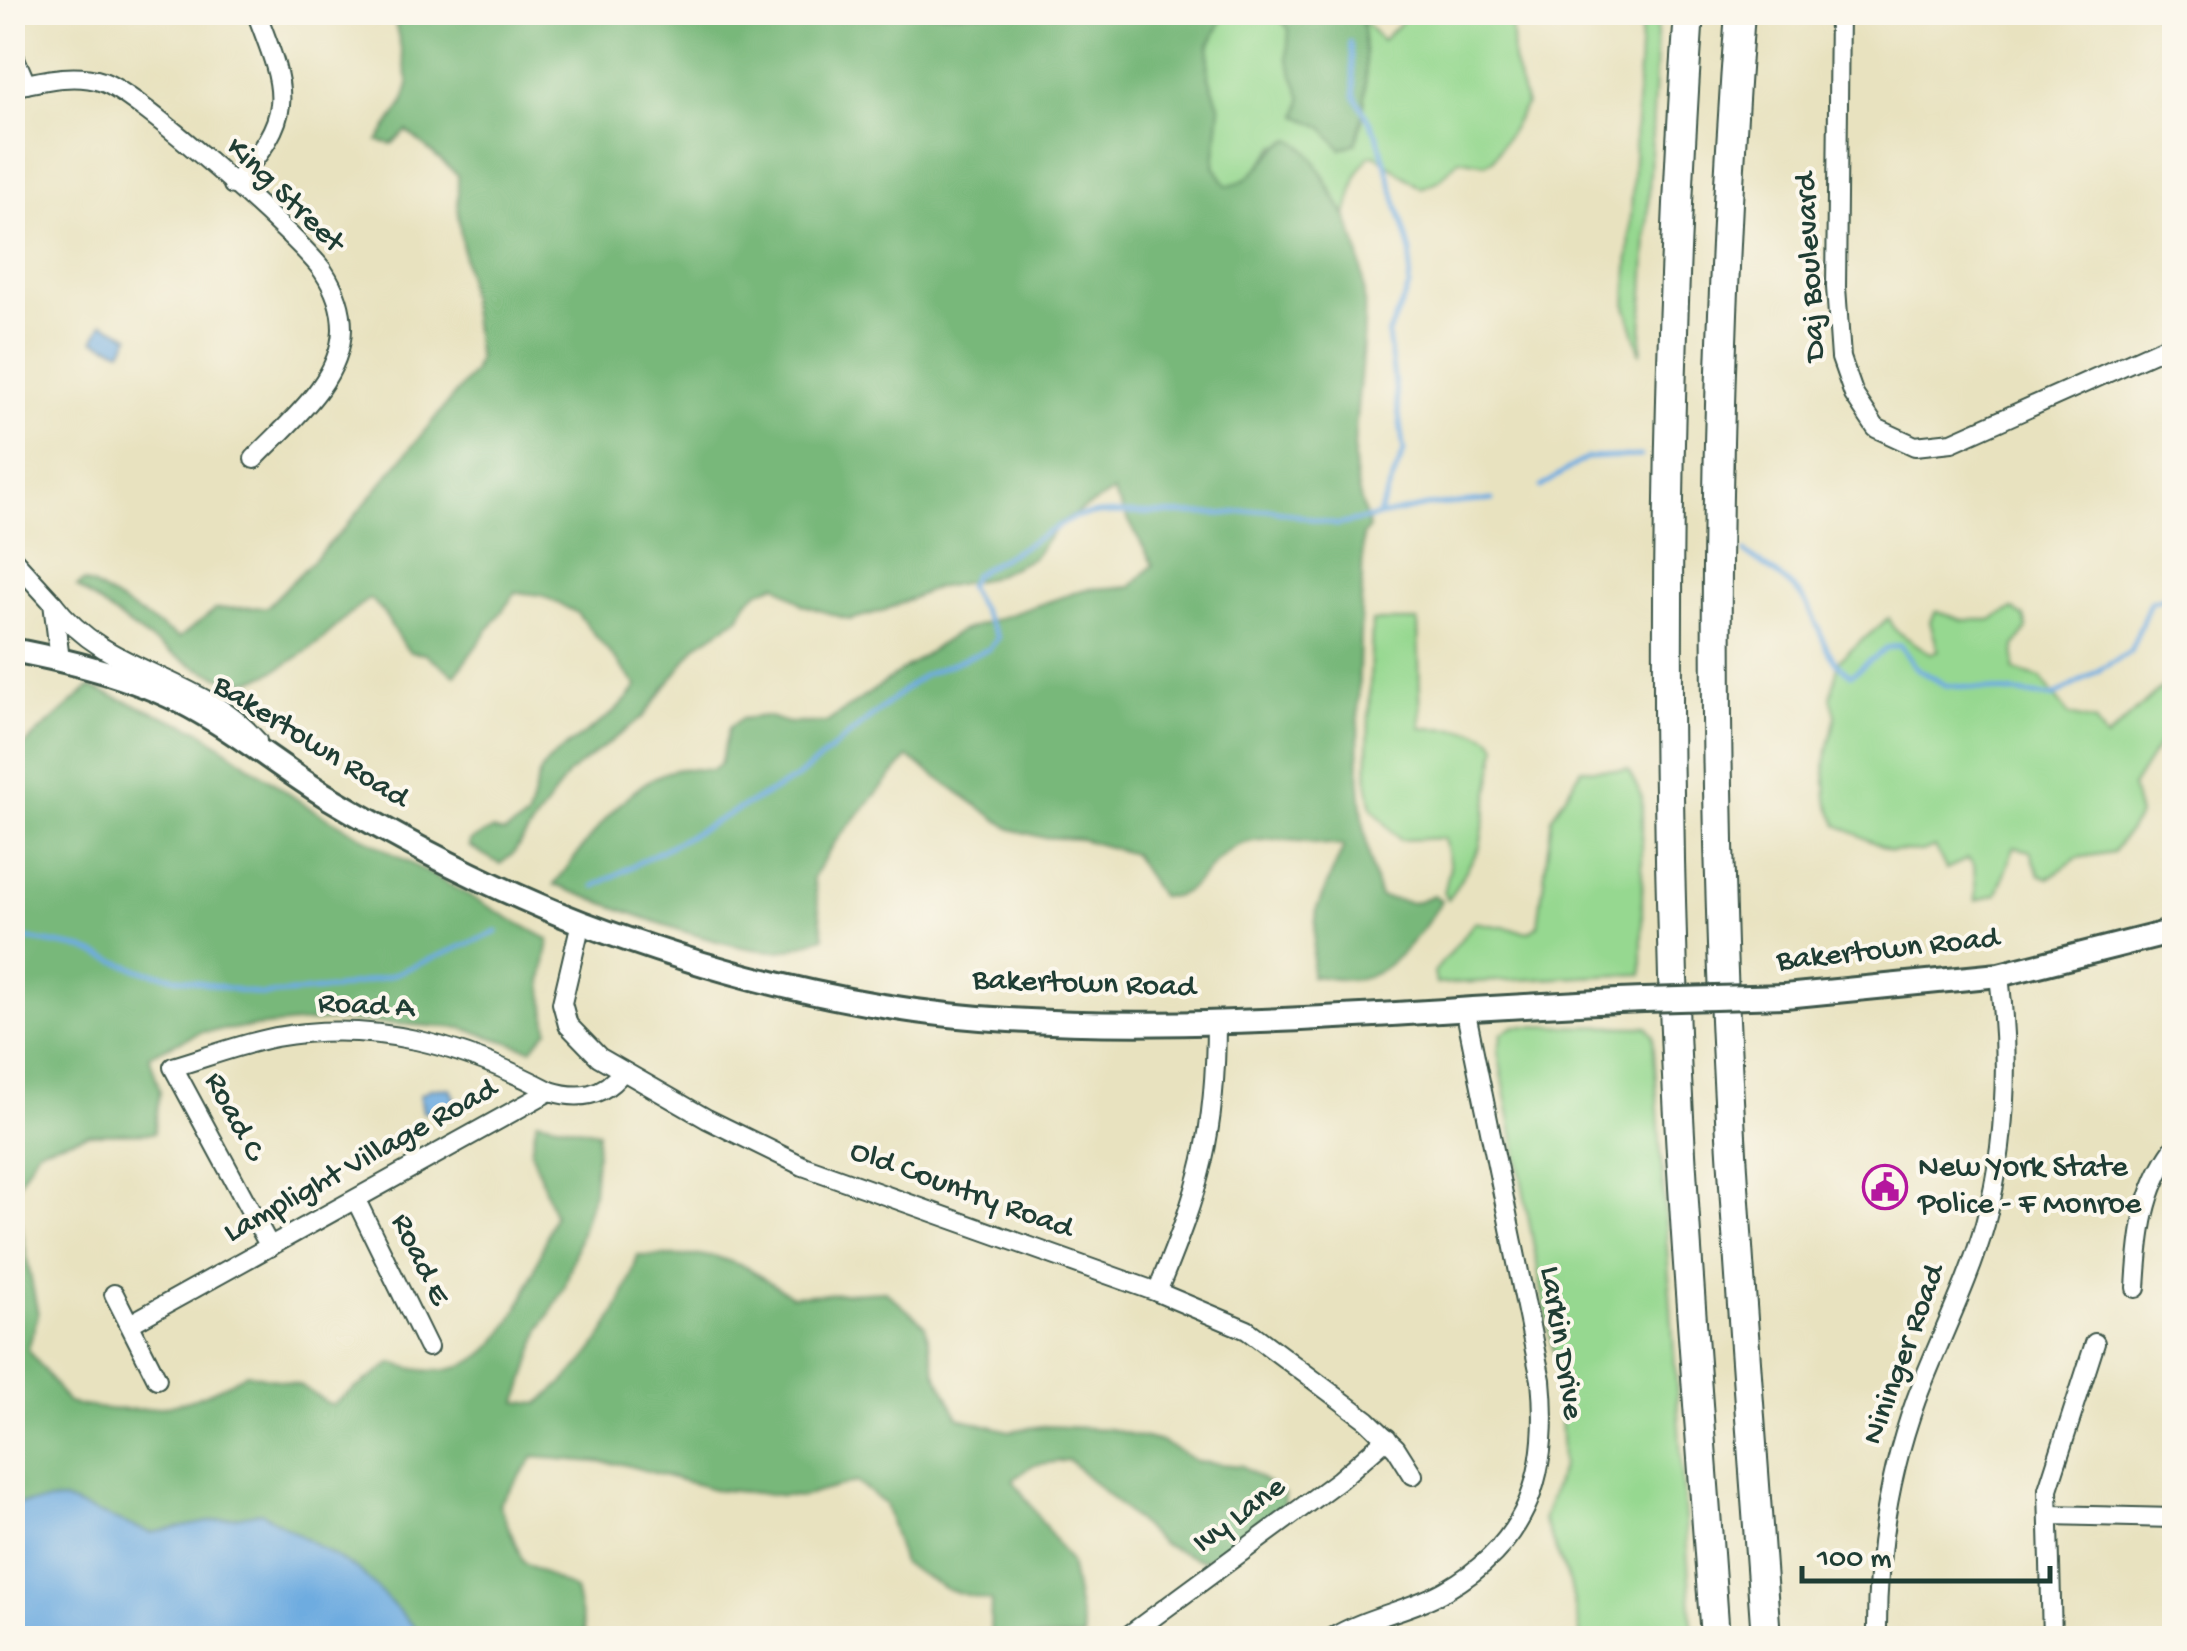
<svg xmlns="http://www.w3.org/2000/svg" width="2187" height="1651" font-family="'Gochi Hand',sans-serif">
  <style>
    .green { fill: #96d890; stroke: #5a8a62; stroke-width: 2.5 }
    .forest { fill: #78b87a; stroke: #4c7a57; stroke-width: 2.5 }
    .water { fill: #6eace0; stroke: #46748a; stroke-width: 2.5 }
    .lines { fill: none; stroke-linecap: round; stroke-linejoin: round }
    .stream { stroke: #6eace0; stroke-width: 5 }
    .minor-casing { stroke: #3d5649; stroke-width: 22 }
    .major-casing { stroke: #3d5649; stroke-width: 28 }
    .highway-casing { stroke: #3d5649; stroke-width: 32 }
    .minor { stroke: #fff; stroke-width: 18 }
    .major { stroke: #fff; stroke-width: 22 }
    .highway { stroke: #fff; stroke-width: 28 }
    .major-bridge-casing { stroke: #3d5649; stroke-width: 28; stroke-linecap: butt }
    .major-bridge { stroke: #fff; stroke-width: 22 }
    .labels { text-anchor: middle; dominant-baseline: central; stroke-width: 8; stroke-linejoin: round; paint-order: stroke }
    .street-label { font-size: 32px; fill: #1f3d34; stroke: #fbf7ec }
    .poi-label { font-size: 32px; fill: #1f3d34; stroke: #fbf7ec; text-anchor: start }
  </style>
  <rect width="100%" height="100%" fill="#fbf7ec"/>
  <filter id="ink" filterUnits="userSpaceOnUse"><feTurbulence type="fractalNoise" baseFrequency=".01" numOctaves="2"/><feDisplacementMap in="SourceGraphic" scale="20" xChannelSelector="R" yChannelSelector="G"/><feConvolveMatrix kernelMatrix="1 2 1 2 8 2 1 2 1" color-interpolation-filters="sRGB"/></filter>
  <filter id="wash" filterUnits="userSpaceOnUse"><feTurbulence type="fractalNoise" baseFrequency=".0048" numOctaves="4" result="noise"/><feDisplacementMap in="SourceGraphic" scale="40" xChannelSelector="R" yChannelSelector="G"/><feGaussianBlur stdDeviation="2.25" result="paint"/><feColorMatrix in="noise" values="0 0 0 0 0 0 0 0 0 0 0 0 0 0 0 0 0 1.4 0 .05"/><feComposite in="paint" operator="in"/></filter>
  <g filter="url(#wash)">
    <rect width="100%" height="100%" fill="#e8e2bf"/>
    <g class="green">
      <polygon points="1225,13 1275,13 1289,29 1291,47 1362,124 1362,19 1382,41 1410,13 1511,13 1513,60 1526,105 1493,160 1485,164 1459,159 1440,180 1421,188 1375,155 1369,156 1357,174 1346,216 1319,168 1276,145 1249,179 1227,186 1213,165 1220,108 1208,74 1210,45"/>
      <polygon points="1642,13 1658,13 1641,355 1626,306"/>
      <polygon points="2013,609 2024,617 2027,629 2015,646 2014,670 2041,678 2069,715 2095,721 2106,739 2174,676 2174,720 2132,787 2139,816 2113,852 2077,858 2049,878 2040,875 2030,851 2014,847 1997,894 1976,901 1974,865 1968,859 1946,869 1935,847 1922,852 1891,851 1838,825 1827,799 1825,764 1836,715 1831,698 1839,660 1889,618 1895,630 1931,654 1938,650 1930,622 1936,611 1962,620 1990,620"/>
      <path d="M1372 621H1418L1421 728C1443 729 1486 725 1497 746L1480 847 1448 900 1444 894 1450 866 1444 838 1400 840 1372 808 1367 781Z"/>
      <polygon points="1582,769 1628,770 1642,796 1642,974 1436,984 1434,972 1475,922 1529,932 1538,925 1552,817"/>
      <polygon points="1515,1026 1647,1027 1653,1036 1693,1638 1581,1638 1570,1583 1543,1520 1562,1465 1559,1383 1498,1052 1502,1033"/>
    </g>
    <g class="forest">
      <path d="M393 13H1225L1209 45 1208 74 1220 108 1214 166 1227 186C1258 182 1265 149 1292 139 1316 153 1318 169 1331 192 1336 201 1343 209 1347 218 1380 292 1356 377 1354 453 1353 477 1362 505 1369 528L1363 535C1362 644 1345 795 1380 897L1413 903 1434 895 1441 901C1427 926 1391 974 1360 979 1346 982 1326 977 1311 976L1317 908 1344 846C1311 844 1265 832 1235 847 1207 861 1194 903 1160 896L1133 854 1080 839 1041 837 1011 829 908 757 835 842 813 877 824 937C810 941 794 950 779 951 723 952 610 904 554 885 584 847 628 776 680 769 690 768 702 770 712 770L720 764 729 728 741 719 766 716 788 723H826L958 632 1086 589 1131 587 1153 565 1113 492 1060 523 1033 558 990 578 935 588 885 610 850 620 803 605 776 584 760 591 747 601 740 617 697 645 644 716 568 774 513 854 500 864 469 846 470 841 492 830 504 833 527 819C535 800 534 774 550 760 578 734 615 720 637 686L577 613 541 595 516 592 455 675 425 654 410 652C392 636 389 611 369 599 347 612 332 634 311 648 293 660 265 681 242 681 194 679 116 615 77 587L83 582 94 586 179 638 216 609 267 607 345 528 473 372 478 359 458 215V175L407 131 392 144 378 141 403 104 409 84Z"/>
      <path d="M1275 13H1361C1367 53 1369 103 1356 143L1341 149 1323 127 1298 116 1302 99 1287 58 1289 29Z"/>
      <path d="M90 687 199 730 305 805 549 940 542 982 548 1030 531 1049 462 1028 330 1020 201 1032 149 1055 160 1091 154 1133 89 1134 38 1149 14 1191 38 1315 28 1349 68 1403C136 1418 187 1409 247 1373L299 1385 331 1405 393 1363C501 1401 525 1294 554 1215L531 1150 537 1120 598 1132 593 1192 564 1289 540 1330 518 1402 538 1404C593 1361 617 1322 638 1256H714L745 1267 792 1296 885 1291 925 1325 936 1373 959 1418 1009 1431 1043 1426 1109 1429 1162 1442 1198 1462 1242 1466 1284 1494 1283 1514 1234 1548 1202 1561 1162 1544 1069 1460 1033 1465 1013 1480 1070 1562 1084 1638H990L991 1601 948 1590 903 1564 885 1504 856 1482 800 1497 713 1489 622 1464 534 1457 499 1504 523 1562 575 1590 586 1638H388L13 1621V747L21 748Z"/>
    </g>
    <g class="water">
      <polygon points="103,323 130,336 122,351 94,340"/>
      <polygon points="450,1088 455,1100 438,1113 423,1112 420,1095 430,1089"/>
      <polygon points="63,1500 151,1533 261,1512 361,1572 425,1638 13,1638 13,1504"/>
    </g>
    <g class="lines">
      <g class="stream">
        <polyline points="1350,42 1355,96 1377,135 1411,252 1409,287 1388,335 1404,452 1378,516"/>
        <polyline points="1541,487 1586,458 1640,456"/>
        <path d="M1745 552C1764 567 1793 583 1806 603 1823 630 1822 656 1851 675L1887 648 1900 645 1915 667 1945 685 2053 697 2130 652 2150 602 2174 595"/>
        <polyline points="595,886 797,778 910,685 926,674 989,649 998,638 968,587 973,575 1075,517 1098,513 1222,514 1270,509 1337,525 1426,506 1492,500"/>
        <polyline points="12,936 84,949 139,970 262,995 333,989 389,976 497,932"/>
      </g>
    </g>
  </g>
  <g filter="url(#ink)">
    <g class="lines">
      <defs>
        <g id="minor">
          <polyline points="1839,12 1836,287 1841,358 1854,395 1876,428 1915,446 1952,442 2174,343"/>
          <polyline points="12,51 26,84"/>
          <path d="M12 87C41 81 74 72 103 82 139 95 300 238 323 271 335 289 342 307 342 329 341 382 288 423 254 459"/>
          <path d="M233 185C295 114 289 97 256 12"/>
          <polyline points="12,558 53,603 60,660"/>
          <path d="M53 603C108 676 199 674 257 741"/>
          <polyline points="581,922 562,1003 568,1025 599,1057 707,1119 803,1166 1157,1292 1247,1330 1367,1420 1396,1448 1413,1475"/>
          <polyline points="356,1200 428,1347"/>
          <path d="M270 1247 173 1067C207 1057 241 1044 276 1037 374 1019 464 1046 550 1091"/>
          <path d="M2136 1288C2139 1237 2143 1190 2174 1148"/>
          <path d="M1157 1292C1200 1188 1216 1136 1216 1021"/>
          <polyline points="114,1294 157,1379"/>
          <path d="M130 1324 550 1091C579 1100 603 1097 622 1072"/>
          <polyline points="2049,1515 2174,1518"/>
          <polyline points="1125,1638 1339,1480 1387,1438"/>
          <path d="M1332 1638C1368 1616 1410 1611 1446 1590 1530 1542 1550 1471 1541 1380L1465 1008"/>
          <path d="M1877 1638C1876 1557 1888 1477 1916 1400 1938 1341 1968 1285 1985 1224 2007 1143 2009 1057 1999 975"/>
          <polyline points="2052,1638 2048,1489 2095,1343"/>
        </g>
        <g id="major">
          <path d="M12 650C75 662 144 679 200 712 244 737 284 770 328 797 409 845 495 889 582 923 717 974 865 1012 1009 1020 1220 1033 1433 1008 1644 1000"/>
          <polyline points="1785,996 1999,975 2174,931"/>
        </g>
        <g id="highway">
          <path d="M1689 12C1667 334 1663 655 1673 977 1680 1198 1700 1418 1715 1638"/>
          <path d="M1740 12C1717 322 1711 634 1722 945 1730 1176 1750 1407 1766 1638"/>
        </g>
      </defs>
      <use href="#minor" class="minor-casing"/>
      <use href="#major" class="major-casing"/>
      <use href="#highway" class="highway-casing"/>
      <use href="#minor" class="minor"/>
      <use href="#major" class="major"/>
      <use href="#highway" class="highway"/>
      <defs>
        <polyline id="major-bridge" points="1644,1000 1785,996"/>
      </defs>
      <use href="#major-bridge" class="major-bridge-casing"/>
      <use href="#major-bridge" class="major-bridge"/>
    </g>
  </g>
  <defs>
    <symbol id="civic-ring" viewBox="-11 -11 22 22"><circle r="9.5" fill="#fbf7ec" stroke="#b5179e" stroke-width="1.5"/><path d="M-.6-6.5H3V-4.5H.6V-3L4-1V1h2V6H-6V1h2V-1L-.6-3ZM-1.2 2.5V6h2.4V2.5Z" fill="#b5179e"/></symbol>
  </defs>
  <g fill-rule="evenodd">
    <use href="#civic-ring" x="1860" y="1162" width="50" height="50"/>
  </g>
  <g class="labels">
    <g class="street-label">
      <text transform="translate(284 196) rotate(44)">King Street</text>
      <text transform="translate(1812 267) rotate(-93)">Daj Boulevard</text>
      <text transform="translate(310 743) rotate(32)">Bakertown Road</text>
      <text transform="translate(1888 951) rotate(-6)">Bakertown Road</text>
      <text transform="translate(1084 985) rotate(2)">Bakertown Road</text>
      <text transform="translate(366 1007) rotate(3)">Road A</text>
      <text transform="translate(233 1117) rotate(62)">Road C</text>
      <text transform="translate(361 1162) rotate(-29)">Lamplight Village Road</text>
      <text transform="translate(961 1191) rotate(20)">Old Country Road</text>
      <text transform="translate(419 1260) rotate(64)">Road E</text>
      <text transform="translate(1560 1343) rotate(81)">Larkin Drive</text>
      <text transform="translate(1905 1355) rotate(-70)">Nininger Road</text>
      <text transform="translate(1240 1516) rotate(-37)">Ivy Lane</text>
    </g>
    <g class="poi-label">
      <text x="1918" y="1169">New York State<tspan x="1918" dy="37">Police - F Monroe</tspan></text>
    </g>
  </g>
  <rect width="2187" height="1651" fill="none" stroke="#fbf7ec" stroke-width="50"/>
  <path d="M1802 1566v15h248v-15" fill="none" stroke="#1f3d34" stroke-width="5"/>
  <text x="1817" y="1566" font-size="30" fill="#1f3d34" stroke="#fbf7ec" stroke-width="8" paint-order="stroke">100 m</text>
</svg>
